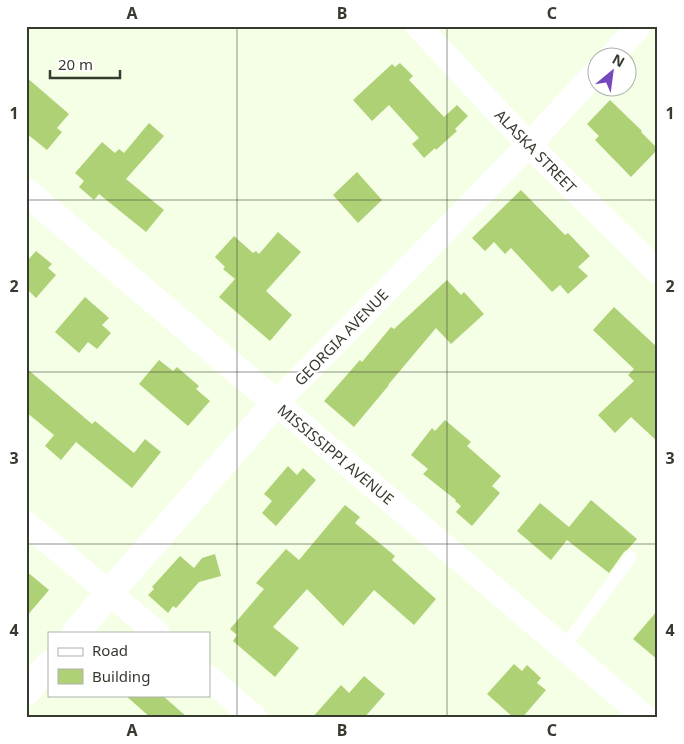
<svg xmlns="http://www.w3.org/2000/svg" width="684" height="744" font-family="'Noto Sans',sans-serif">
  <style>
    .building { fill: #afd176 }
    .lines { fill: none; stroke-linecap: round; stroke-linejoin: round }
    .service { stroke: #fff; stroke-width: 12 }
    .minor { stroke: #fff; stroke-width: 25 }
    .tertiary { stroke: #fff; stroke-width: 28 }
    .grid { fill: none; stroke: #363b2f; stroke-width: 1; stroke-opacity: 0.55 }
    .labels { text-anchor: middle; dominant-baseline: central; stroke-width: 4; stroke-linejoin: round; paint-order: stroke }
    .street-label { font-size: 15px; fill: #363b2f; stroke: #fff }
    .neatline { fill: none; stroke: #363b2f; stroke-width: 2 }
    .grid-label { font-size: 16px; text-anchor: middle; font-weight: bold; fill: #363b2f }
  </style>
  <rect width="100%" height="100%" fill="#f4ffe6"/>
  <g class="building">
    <polygon points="400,63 413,76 409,80 444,117 457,105 468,116 455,129 457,131 436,150 435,148 424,158 412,144 419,138 389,105 372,121 353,100 392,64 395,67"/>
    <polygon points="26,77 69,114 57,128 62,132 47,150 26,133"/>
    <polygon points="610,100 642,131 641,132 658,149 631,177 595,140 599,136 587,124"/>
    <polygon points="149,123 164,136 126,179 164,210 146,232 99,194 94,200 79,187 84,181 75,173 102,142 115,153 119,149 124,153"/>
    <polygon points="357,172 382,200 358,223 333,195"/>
    <polygon points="521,190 565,235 568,233 590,256 578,267 588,276 568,294 560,285 552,292 511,248 505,254 494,242 485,251 472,238"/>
    <polygon points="278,232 301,252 266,291 292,315 270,341 219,297 235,279 223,269 225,267 215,257 234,236 253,253 256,251 259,254"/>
    <polygon points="36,251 52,264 48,268 56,275 36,298 26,288 26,262"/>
    <polygon points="447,280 461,295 464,292 484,314 451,344 436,328 388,385 389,385 354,427 324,401 360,360 362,362 391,327 394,329"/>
    <polygon points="85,297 109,318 102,325 111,333 97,349 88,342 79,353 55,332"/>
    <polygon points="614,307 658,348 658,442 631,417 615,433 598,415 634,381 628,375 634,369 593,330"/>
    <polygon points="159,360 173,371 177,367 199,386 196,389 210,401 188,426 139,384"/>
    <polygon points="26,368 92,424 95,421 134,453 145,439 161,452 132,488 76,442 61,460 45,446 54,435 26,412"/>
    <polygon points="445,420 471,442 467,446 501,476 492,486 500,493 472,526 456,512 461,506 455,501 456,500 423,474 428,469 411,455 432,428 435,431"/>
    <polygon points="288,466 297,475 303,468 316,480 276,526 262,513 272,501 264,494"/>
    <polygon points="591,500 637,539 628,549 624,552 609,573 567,540 551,560 517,531 540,503 569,527"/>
    <polygon points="345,505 360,517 355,523 395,556 392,560 436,599 414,625 374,590 343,626 307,589 273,627 299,648 275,677 233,641 237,635 230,629 264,589 256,583 286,549 299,560"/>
    <polygon points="215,554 221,576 199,582 176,608 173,606 168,613 148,595 154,589 152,587 180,556 194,568 202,558"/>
    <polygon points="26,571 49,590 26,617"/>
    <polygon points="658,610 658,660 633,639"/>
    <polygon points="514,664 522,671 527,665 541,678 537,683 546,690 522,718 514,718 487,694"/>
    <polygon points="364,676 385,694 364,718 312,718 341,685 349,693"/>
    <polygon points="125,695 162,695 188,718 151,718"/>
  </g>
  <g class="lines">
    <polyline class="service" points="563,648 631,557"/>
    <g class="minor">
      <polyline points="418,26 529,145 658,272"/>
      <polyline points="610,58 639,26"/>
      <polyline points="596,72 529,145 276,403 646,718"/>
      <polyline points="26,523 157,633"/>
      <polyline points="209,678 255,718"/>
    </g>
    <g class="tertiary">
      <polyline points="26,192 276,403 110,592 76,633"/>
      <polyline points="26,692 49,665"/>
    </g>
  </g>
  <path class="grid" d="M237 26V718M447 26V718M26 200H658M26 372H658M26 544H658"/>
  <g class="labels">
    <g class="street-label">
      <text transform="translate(536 151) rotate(46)">ALASKA STREET</text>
      <text transform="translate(341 337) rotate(-46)">GEORGIA AVENUE</text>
      <text transform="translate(336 454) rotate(40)">MISSISSIPPI AVENUE</text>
    </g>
  </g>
  <rect width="684" height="744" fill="none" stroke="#ffffff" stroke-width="55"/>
  <rect x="48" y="632" width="162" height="65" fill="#ffffff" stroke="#afb1ac"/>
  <rect x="58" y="648" width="25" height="8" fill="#ffffff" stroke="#afb1ac"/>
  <text x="92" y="656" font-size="15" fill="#363b2f">Road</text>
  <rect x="58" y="669" width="25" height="15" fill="#afd176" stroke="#afb1ac"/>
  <text x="92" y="682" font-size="15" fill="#363b2f">Building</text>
  <g transform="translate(612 72) rotate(29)"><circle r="24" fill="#ffffff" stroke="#afb1ac"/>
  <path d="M0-4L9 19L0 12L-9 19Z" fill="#7747be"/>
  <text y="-8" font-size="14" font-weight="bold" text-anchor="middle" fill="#363b2f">N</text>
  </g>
  <path d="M50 70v8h70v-8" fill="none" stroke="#363b2f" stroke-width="2.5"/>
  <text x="58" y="70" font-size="15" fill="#363b2f" stroke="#ffffff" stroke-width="4" paint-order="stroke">20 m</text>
  <rect x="28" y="28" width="628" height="688" class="neatline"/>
  <g class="grid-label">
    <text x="132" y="19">A</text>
    <text x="342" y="19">B</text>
    <text x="552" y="19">C</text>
    <text x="14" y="119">1</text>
    <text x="670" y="119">1</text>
    <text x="14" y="292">2</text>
    <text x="670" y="292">2</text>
    <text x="14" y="464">3</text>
    <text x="670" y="464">3</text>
    <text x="14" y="636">4</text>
    <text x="670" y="636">4</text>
    <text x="132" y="736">A</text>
    <text x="342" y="736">B</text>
    <text x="552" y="736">C</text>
  </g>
</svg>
